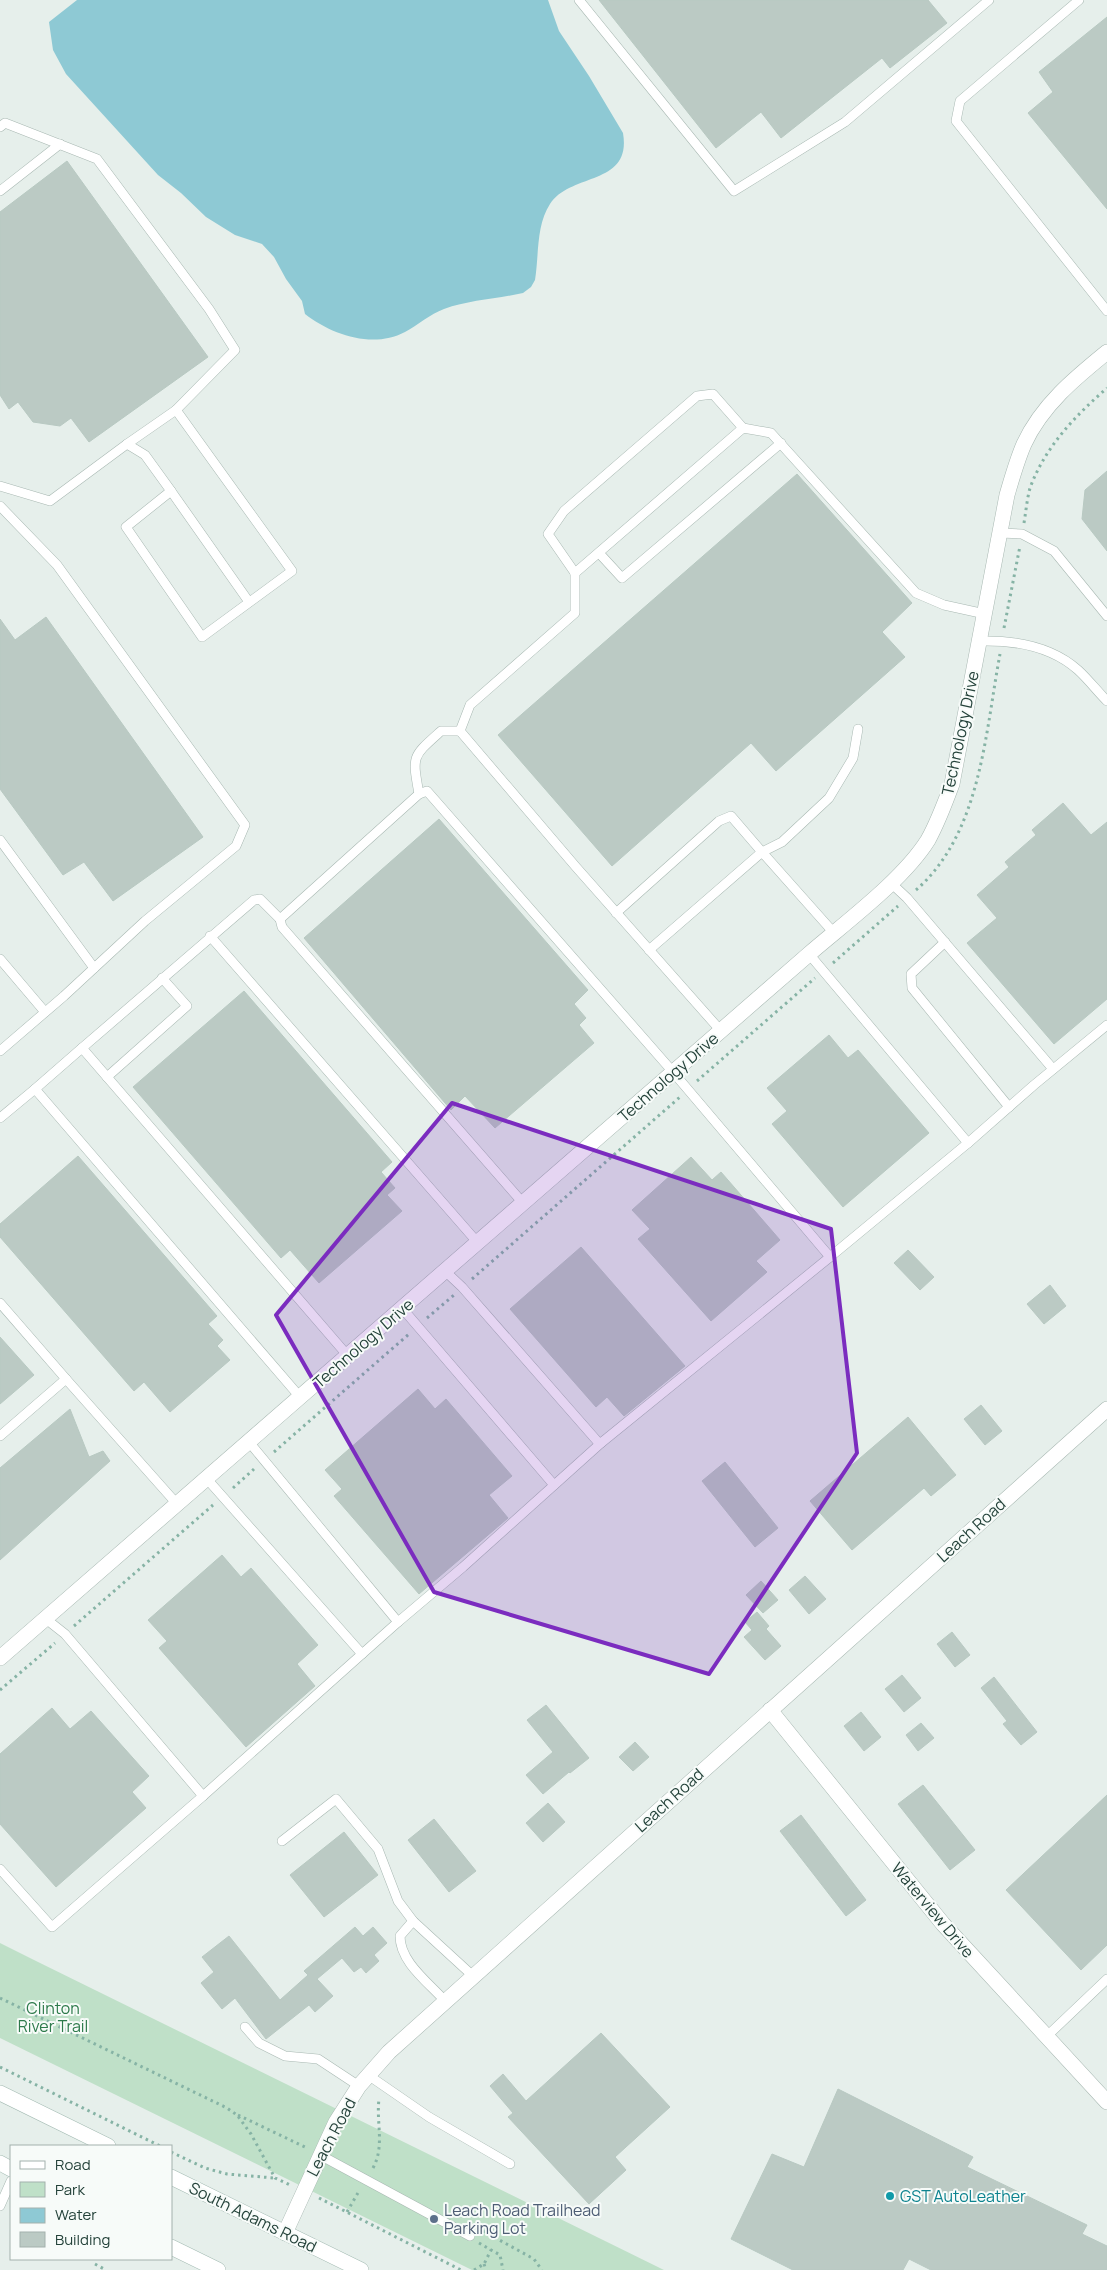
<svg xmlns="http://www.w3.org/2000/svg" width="1107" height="2270" font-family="Manrope,sans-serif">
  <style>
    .green { fill: #bfe0c8 }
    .water { fill: #8ec9d4 }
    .building { fill: #bbcac4; stroke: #b8c9c2 }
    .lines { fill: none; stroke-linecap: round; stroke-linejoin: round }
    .service-casing { stroke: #a8b8b2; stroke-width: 10 }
    .minor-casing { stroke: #a8b8b2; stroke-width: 16 }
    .secondary-casing { stroke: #a4bbb3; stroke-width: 16 }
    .path { stroke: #86b3a5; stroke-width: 3; stroke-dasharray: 2.5 4; stroke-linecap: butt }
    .service { stroke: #fff; stroke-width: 9 }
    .minor { stroke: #fff; stroke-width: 15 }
    .secondary { stroke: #fff; stroke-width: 15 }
    .marked { fill: #7b2cbf; fill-opacity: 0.2; stroke: #7b2cbf; stroke-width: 4; stroke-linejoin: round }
    .culture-dot { fill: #0f9aa8; stroke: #f7fbf9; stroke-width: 2 }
    .service-dot { fill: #5c6f8a; stroke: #f7fbf9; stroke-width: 2 }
    .labels { text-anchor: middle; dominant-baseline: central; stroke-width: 4; stroke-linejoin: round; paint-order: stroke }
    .street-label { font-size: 16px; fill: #24423a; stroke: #f7fbf9 }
    .park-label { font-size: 16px; fill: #2d7a4b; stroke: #f7fbf9 }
    .culture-label { font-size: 16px; fill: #0d838f; stroke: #f7fbf9; text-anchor: start }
    .service-label { font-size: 16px; fill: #4e5e75; stroke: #f7fbf9; text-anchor: start }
  </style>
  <rect width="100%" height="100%" fill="#e6efeb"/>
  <polygon class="green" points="0,1943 34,1960 664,2270 472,2270 0,2038"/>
  <path class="water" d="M77 0H548L559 31 589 76 623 133C632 186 571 172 550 204 536 225 539 256 535 280L531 287 523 293C497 299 469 300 444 309 430 314 418 325 405 332 373 349 332 335 305 314L302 301 286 279 274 257 262 244 235 235 206 217 181 193 158 175 66 74 53 50 49 22Z"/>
  <g class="building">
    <polygon points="599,0 928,0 947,23 890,68 882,58 781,138 761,112 716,148"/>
    <polygon points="1107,17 1107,209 1028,113 1053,92 1039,72"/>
    <polygon points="67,161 208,357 89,442 71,418 60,426 33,422 18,402 9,409 0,395 0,212"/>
    <polygon points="1107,471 1107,551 1082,519 1085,490"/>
    <polygon points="797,474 912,603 882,632 905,657 776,771 751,743 612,866 498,735"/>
    <polygon points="46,617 203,837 113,901 84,862 63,875 0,789 0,619 15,640"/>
    <polygon points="1063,803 1091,835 1107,822 1107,999 1054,1044 967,943 997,918 977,895 1009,867 1005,862 1036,835 1032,830"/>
    <polygon points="439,819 588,990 574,1004 586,1018 579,1025 594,1043 495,1128 465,1096 451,1110 304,938"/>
    <polygon points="244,991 392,1162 381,1172 395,1188 387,1195 402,1211 319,1283 290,1250 281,1258 133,1087"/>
    <polygon points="829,1035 848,1058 858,1050 929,1133 843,1207 772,1124 787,1111 767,1088"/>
    <polygon points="78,1156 217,1316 208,1324 223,1340 217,1346 230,1360 170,1412 144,1382 134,1391 0,1237 0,1224"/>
    <polygon points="691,1157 712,1180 721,1172 780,1240 756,1261 767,1272 711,1321 638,1239 650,1229 632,1210"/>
    <polygon points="581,1247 685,1366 624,1416 607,1397 596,1407 510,1309"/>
    <polygon points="908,1250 934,1277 920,1290 894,1263"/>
    <polygon points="1050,1285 1066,1306 1044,1324 1027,1304"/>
    <polygon points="0,1337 34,1375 0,1404"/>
    <polygon points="418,1389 435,1409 446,1399 512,1476 489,1495 508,1518 419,1594 334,1496 342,1489 325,1470"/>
    <polygon points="981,1405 1002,1431 985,1445 964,1419"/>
    <polygon points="70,1409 89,1457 103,1451 110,1461 0,1560 0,1468"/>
    <polygon points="908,1417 956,1475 931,1496 924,1488 852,1550 810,1501"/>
    <polygon points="725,1462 778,1528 755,1547 702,1481"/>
    <polygon points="222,1555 241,1577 251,1568 318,1645 297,1664 315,1686 246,1747 159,1648 167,1641 148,1620"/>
    <polygon points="805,1576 826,1599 809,1614 789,1590"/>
    <polygon points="761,1581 778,1600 763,1613 746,1595"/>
    <polygon points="757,1612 769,1626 766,1629 781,1646 765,1660 744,1637 752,1630 745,1622"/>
    <polygon points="952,1632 970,1655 955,1667 937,1644"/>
    <polygon points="902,1675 921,1698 904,1712 885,1689"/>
    <polygon points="994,1677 1037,1732 1021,1745 1003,1724 1007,1721 981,1688"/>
    <polygon points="546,1705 589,1758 570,1773 569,1772 543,1794 526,1775 553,1752 527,1720"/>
    <polygon points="52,1708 70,1729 91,1711 149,1776 132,1792 146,1808 56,1887 0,1824 0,1754"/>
    <polygon points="861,1712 881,1737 864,1751 844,1726"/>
    <polygon points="921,1723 934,1738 918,1751 906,1735"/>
    <polygon points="635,1742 649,1757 633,1771 619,1757"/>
    <polygon points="923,1785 975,1850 950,1870 898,1804"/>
    <polygon points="1107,1795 1107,1945 1081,1970 1006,1890"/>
    <polygon points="548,1803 565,1822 543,1842 526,1823"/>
    <polygon points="801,1815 866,1900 846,1916 780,1831"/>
    <polygon points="434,1819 476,1871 449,1892 408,1840"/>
    <polygon points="344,1832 378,1875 324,1917 290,1875"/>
    <polygon points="355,1927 363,1936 373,1927 387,1943 374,1955 379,1961 366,1973 361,1967 354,1972 342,1958 317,1979 333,1996 315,2012 309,2005 266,2039 235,1998 222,2009 201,1983 214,1972 202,1957 229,1936 280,2000 308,1975 304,1971"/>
    <polygon points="601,2033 670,2107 615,2157 626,2170 589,2204 508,2117 513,2113 490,2086 503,2074 526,2101"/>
    <polygon points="838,2089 973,2157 967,2167 1087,2225 1082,2234 1107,2246 1107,2270 931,2270 909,2259 903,2270 793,2270 731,2239 772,2154 804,2167"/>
  </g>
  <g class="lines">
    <defs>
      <g id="service">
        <polyline points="579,0 734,191 845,122 989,0"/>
        <polyline points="1079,0 960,101 956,121 1107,311"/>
        <polyline points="0,127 5,123 97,159 209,309 235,350 176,410 292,571 202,637 126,527 171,491 145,455 127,444 50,501 0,486"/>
        <polyline points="0,191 60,144"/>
        <polyline points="127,444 176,410"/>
        <polyline points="171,491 249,602"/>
        <polyline points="0,506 57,565 245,825 236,846 145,921 64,996 0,1051"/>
        <polyline points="1000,533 1022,534 1054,551 1107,616"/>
        <polyline points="599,553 622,578 781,443"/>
        <polyline points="575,573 548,534 564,511 697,396 713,394 743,428"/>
        <path d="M979 641C1014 640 1051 646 1078 670 1088 679 1097 691 1107 701"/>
        <path d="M419 794C412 755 412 757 441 731H460"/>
        <polyline points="0,840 94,968"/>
        <polyline points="891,883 907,898 1053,1069"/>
        <polyline points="616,913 719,821 731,816 762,852 782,842 829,798 853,758 858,729"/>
        <polyline points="280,919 260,899 254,900 82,1048 348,1356"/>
        <polyline points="210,936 478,1243"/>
        <polyline points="945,942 911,974 912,988 1009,1107"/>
        <polyline points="649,950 762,852 834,933"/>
        <polyline points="0,959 45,1012"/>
        <polyline points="721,1031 576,867 460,731 470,705 575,613 575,573 743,428 771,433 916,593 944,605 985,614"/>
        <polyline points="107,1077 187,1006 162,978"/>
        <polyline points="35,1089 82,1048"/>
        <polyline points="0,1118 35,1089 300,1397"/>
        <polyline points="968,1143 1034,1085 1107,1025"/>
        <polyline points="523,1203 282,927 280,919 419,794 427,791 673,1072 830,1257 968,1143 809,954"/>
        <polyline points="445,1271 462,1287 598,1442 601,1443 830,1257"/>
        <polyline points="0,1303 66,1379"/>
        <polyline points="402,1308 554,1485"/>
        <polyline points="0,1436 66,1379 177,1504"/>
        <polyline points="249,1442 398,1622 463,1567 601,1443"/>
        <polyline points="207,1479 362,1654 398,1622"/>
        <polyline points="203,1796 362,1654"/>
        <polyline points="282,1841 336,1799 378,1849 398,1901 413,1921 473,1976"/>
        <polyline points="0,1869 52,1927 203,1796 65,1634 46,1619"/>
        <path d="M413 1921 400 1936C400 1962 428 1982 445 2001"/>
        <polyline points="245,2027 259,2043 285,2056 318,2059 359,2086"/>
        <polyline points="1046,2037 1107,1979"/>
        <polyline points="368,2075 429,2117 510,2164"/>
        <polyline points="320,2155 470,2236"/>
        <polyline points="0,2206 11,2181"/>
      </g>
      <g id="minor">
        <path d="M0 1658 809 954C846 922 903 880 928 840 938 822 945 803 952 784L1007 495C1012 478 1017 460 1024 444 1042 405 1075 378 1107 352"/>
        <polyline points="770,1710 943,1924 1107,2102"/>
        <polyline points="285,2233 336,2122 359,2086 389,2052 1107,1409"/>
      </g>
      <g id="secondary">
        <polyline points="0,2093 108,2146"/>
        <polyline points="0,2163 11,2169"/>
        <polyline points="171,2177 361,2270"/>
        <polyline points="171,2247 218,2270"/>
      </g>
    </defs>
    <use href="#service" class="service-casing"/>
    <use href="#minor" class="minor-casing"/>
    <use href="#secondary" class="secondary-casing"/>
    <g class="path">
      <path d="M1024 523C1026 511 1027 499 1030 488 1045 447 1075 416 1107 388"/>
      <polyline points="1004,628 1020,546"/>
      <path d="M916 890C981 833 985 734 1000 654"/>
      <polyline points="833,963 898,906"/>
      <polyline points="697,1081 815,978"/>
      <polyline points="472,1279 680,1097"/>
      <polyline points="427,1318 454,1295"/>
      <polyline points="274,1452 409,1334"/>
      <polyline points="233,1488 254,1469"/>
      <polyline points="74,1626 213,1505"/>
      <polyline points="0,1690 55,1643"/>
      <polyline points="0,1998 227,2108 237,2115 251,2134 275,2178 290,2185"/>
      <polyline points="0,2067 160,2146"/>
      <polyline points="238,2115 307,2148"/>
      <polyline points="171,2152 205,2168 227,2174 274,2178"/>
      <path d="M373 2168C385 2146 376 2123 379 2099"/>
      <polyline points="319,2198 461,2270"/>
      <polyline points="347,2212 359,2191"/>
      <polyline points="483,2231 534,2259 542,2270"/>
      <polyline points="479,2243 500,2255 503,2270"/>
      <polyline points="95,2264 106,2270"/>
      <polyline points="484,2264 486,2270"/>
      <polyline points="474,2270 484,2264 491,2250"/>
    </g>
    <use href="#service" class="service"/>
    <use href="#minor" class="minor"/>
    <use href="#secondary" class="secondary"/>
  </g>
  <path class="marked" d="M452 1103 831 1229 857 1453 709 1674 434 1592 276 1315Z"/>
  <circle class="culture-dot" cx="890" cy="2196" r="5"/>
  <circle class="service-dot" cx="434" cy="2219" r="5"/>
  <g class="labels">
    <g class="street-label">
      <text transform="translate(960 733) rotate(-78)">Technology Drive</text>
      <text transform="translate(668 1077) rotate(-41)">Technology Drive</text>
      <text transform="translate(363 1343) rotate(-41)">Technology Drive</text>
      <text transform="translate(971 1530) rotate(-42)">Leach Road</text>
      <text transform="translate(669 1800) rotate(-42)">Leach Road</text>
      <text transform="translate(933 1910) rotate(50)">Waterview Drive</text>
      <text transform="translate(331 2137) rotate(-62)">Leach Road</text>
      <text transform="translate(253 2217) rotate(26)">South Adams Road</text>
    </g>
    <g class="park-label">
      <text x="53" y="2008">Clinton<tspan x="53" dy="18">River Trail</tspan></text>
    </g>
    <g class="culture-label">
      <text x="900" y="2196">GST AutoLeather</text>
    </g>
    <g class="service-label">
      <text x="444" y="2210">Leach Road Trailhead<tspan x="444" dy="18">Parking Lot</tspan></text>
    </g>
  </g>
  <rect x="10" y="2145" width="162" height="115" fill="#f7fbf9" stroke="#a3b1ad"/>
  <rect x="20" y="2161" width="25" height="8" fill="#ffffff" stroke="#a3b1ad"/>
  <text x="55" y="2170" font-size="15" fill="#24423a">Road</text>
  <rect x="20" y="2182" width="25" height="15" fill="#bfe0c8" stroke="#a3b1ad"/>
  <text x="55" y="2195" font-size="15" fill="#24423a">Park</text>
  <rect x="20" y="2208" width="25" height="15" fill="#8ec9d4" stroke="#a3b1ad"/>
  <text x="55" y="2220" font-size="15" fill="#24423a">Water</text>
  <rect x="20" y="2232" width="25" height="15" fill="#bbcac4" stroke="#a3b1ad"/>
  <text x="55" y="2245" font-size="15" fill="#24423a">Building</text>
</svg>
